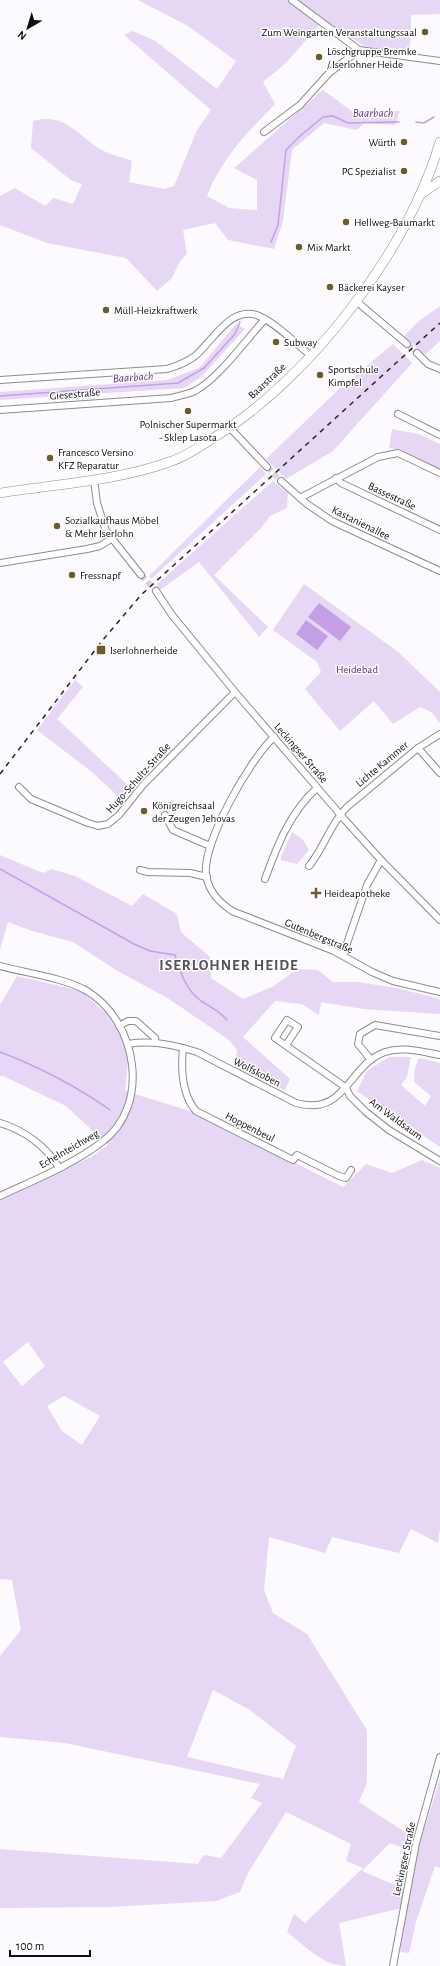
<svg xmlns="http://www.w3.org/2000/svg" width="440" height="1966" font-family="'Alegreya Sans',sans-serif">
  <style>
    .green { fill: #e6d7f5; fill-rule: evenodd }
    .water { fill: #c59fe6 }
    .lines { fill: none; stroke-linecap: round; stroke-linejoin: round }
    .stream { stroke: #c59fe6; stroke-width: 1.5 }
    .street-tunnel { stroke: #d8d6da; stroke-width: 6; stroke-dasharray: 6 3; stroke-linecap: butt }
    .street-casing { stroke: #8d8a91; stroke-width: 8 }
    .secondary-casing { stroke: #8d8a91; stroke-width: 10 }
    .street { stroke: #fff; stroke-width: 6 }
    .secondary { stroke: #fff; stroke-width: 9 }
    .rail { stroke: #282629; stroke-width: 1.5; stroke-dasharray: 5 5; stroke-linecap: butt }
    .poi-dot { fill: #6b5c2a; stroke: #fff; stroke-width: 1.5 }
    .labels { text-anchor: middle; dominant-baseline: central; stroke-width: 3; stroke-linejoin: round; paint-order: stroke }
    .poi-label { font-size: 11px; fill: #0e0c0f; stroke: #fff; text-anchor: start }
    .street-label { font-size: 11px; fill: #0e0c0f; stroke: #fff }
    .park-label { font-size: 11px; fill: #59287b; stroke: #fff }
    .water-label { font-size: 12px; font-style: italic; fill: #653487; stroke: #fff }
    .district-label { font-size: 15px; font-weight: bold; letter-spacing: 1px; fill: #545157; stroke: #fff }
  </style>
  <rect width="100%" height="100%" fill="#fcfafe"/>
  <g class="green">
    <path d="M138 0H440V14L411 15 410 55 364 46 328 23 319 25 286 63 263 82 275 104C248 132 221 159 207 196L229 208 257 210V180L234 168 323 90 353 112 400 111 395 125 364 123 357 130 324 123 292 150 283 221 274 249 228 240 215 223 183 230 187 254 180 261 172 278 157 291 126 258 47 243 0 225V196L15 188 45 206 53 198 73 204 82 184 72 181 31 148 33 121C65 112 77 135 100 149 110 155 122 157 132 161L129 182 164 189 174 186 197 130 211 110 124 35 132 31 154 40 217 89 236 61 188 26Z"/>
    <polygon points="440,306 440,341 425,355 404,336 419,321"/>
    <polygon points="236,324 245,329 201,377 184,388 0,400 0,392 167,380 199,368"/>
    <polygon points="393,344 412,363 333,451 286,479 266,459 338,390"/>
    <polygon points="392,429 419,434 440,444 440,469 401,450 389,448"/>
    <polygon points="260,467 266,474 151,579 149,576"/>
    <polygon points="273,481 288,493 287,508 270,516 262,527 214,575 268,627 259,637 199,562 160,590 156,585"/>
    <polygon points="304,584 397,651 440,692 440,723 431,712 420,707 393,724 374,701 340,731 305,689 321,672 317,662 273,630"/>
    <polygon points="75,680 83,687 57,719 131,788 122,800 92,772 37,730"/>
    <polygon points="292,832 303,840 309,850 297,864 281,860 281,857"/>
    <polygon points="0,855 43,873 52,869 75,876 132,906 143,894 177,914 181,932 210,957 211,978 243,999 274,986 297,969 318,970 333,982 358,982 397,988 440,999 440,1014 363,1009 321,1002 319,1015 302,1004 275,1001 243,1037 290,1079 285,1090 234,1068 237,1050 229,1040 169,999 116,970 73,942 32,931 8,922 0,949"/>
    <path d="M17 976 81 991 109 1016 129 1052 125 1091 193 1112 343 1187 366 1164 392 1173 422 1160 440 1168V1529L438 1543 411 1529 399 1553 332 1537 325 1553 269 1537 264 1590 273 1613 307 1634 367 1730V1782L359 1802 414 1838 411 1851 390 1843 362 1871 404 1889 402 1908 339 1923 346 1966C323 1966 304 1945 287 1932L294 1914 305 1923 363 1868 346 1861 351 1844 286 1812 248 1873 240 1892 216 1901 109 1907 0 1908V1849L198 1864 204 1855 221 1858 262 1803 251 1798 260 1784 65 1743 0 1737V1656L21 1630 12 1580 0 1579V1200L91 1157 108 1145 66 1106 3 1076H0V1005ZM28 1342 45 1366 22 1386 3 1362ZM64 1396 100 1416 82 1445 62 1431 47 1406ZM213 1690 250 1710 296 1746 283 1779 187 1757Z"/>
    <polygon points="389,1057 411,1057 407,1077 401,1085 425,1106 431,1096 414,1082 415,1068 419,1058 440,1063 440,1147 357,1091 367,1071"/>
    <polygon points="440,1779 440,1868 435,1866 416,1922 409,1953 400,1952 414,1854 418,1849"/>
  </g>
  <g class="water">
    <polygon points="319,603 351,627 340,641 308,617"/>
    <polygon points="306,620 328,636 317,650 296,634"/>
  </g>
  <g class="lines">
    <g class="stream">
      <polyline points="416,122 424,123 434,117"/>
      <polyline points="271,242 278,225 286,150 300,136 323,117 333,116 348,123 399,122"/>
      <polyline points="0,396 178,383 204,368 235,334 240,322"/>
      <path d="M0 869 134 944 150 951 175 955C180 972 186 990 201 1001 212 1008 218 1010 227 1020"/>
      <path d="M0 1052C39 1067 76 1086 110 1110"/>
    </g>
    <g class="street-tunnel">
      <polyline points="407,344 417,353"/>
      <polyline points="267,467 281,481"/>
      <polyline points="141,575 156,591"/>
    </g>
    <defs>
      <g id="street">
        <polyline points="292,0 359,50 440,61"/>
        <polyline points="264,132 300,105 329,73 359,50"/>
        <polyline points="356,301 407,344"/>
        <polyline points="417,353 428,364 440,369"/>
        <path d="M0 380 167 369C177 366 187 362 195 356 213 341 231 304 259 316 277 324 294 342 310 355"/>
        <path d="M0 410 171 398C179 396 188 394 195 391 219 378 246 340 265 319"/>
        <polyline points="398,414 440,435"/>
        <polyline points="230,428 267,467"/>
        <polyline points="336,478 341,483 440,530"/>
        <polyline points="94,480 97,503 106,531 141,575"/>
        <polyline points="281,481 307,504 332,521 440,571"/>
        <polyline points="300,498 378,457 398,453 440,473"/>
        <polyline points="0,563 87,549 100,546 111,539"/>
        <polyline points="156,591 172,615 235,692 345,820 381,860 440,920"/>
        <path d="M274 737C250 759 202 843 206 875 209 892 219 902 232 911L334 951 372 972 393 981 440 992"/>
        <polyline points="418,748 440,773"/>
        <polyline points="19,787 31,799 88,823 98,826 108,824 119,815 143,785 235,692"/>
        <polyline points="165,815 173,830 210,846"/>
        <path d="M309 866C324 848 330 824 347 807L418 748 440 734"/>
        <polyline points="140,870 148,872 190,873 207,877"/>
        <path d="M265 879C277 846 290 812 317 788"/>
        <polyline points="343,955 367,885 381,860"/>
        <path d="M0 966C26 973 65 978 87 991 138 1022 151 1106 102 1142 72 1165 34 1180 0 1196"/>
        <polyline points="119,1026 128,1021 136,1021 155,1038 156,1043"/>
        <path d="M128 1044C152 1040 174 1045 197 1052L296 1103C346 1117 348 1065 385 1052 403 1046 422 1052 440 1055"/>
        <polyline points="286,1045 298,1027 287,1020 275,1038 341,1084 346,1088 350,1096 366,1112 389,1130 440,1161"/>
        <path d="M183 1048C181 1068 182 1095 196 1111L293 1160 297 1155 339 1176 346 1178 351 1170"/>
        <polyline points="371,1060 358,1044 360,1034 375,1025 440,1036"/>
        <path d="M0 1123C24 1130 45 1146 59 1167"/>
        <polyline points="393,1966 416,1843 440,1757"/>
      </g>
      <g id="secondary">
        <polyline points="421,194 440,181"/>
        <path d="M0 493C57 484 118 481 172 461 187 456 201 446 215 437 310 378 408 251 440 142"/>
      </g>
    </defs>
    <use href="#street" class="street-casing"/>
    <use href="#secondary" class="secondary-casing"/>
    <use href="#street" class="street"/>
    <use href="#secondary" class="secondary"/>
    <polyline class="rail" points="0,774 102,641 141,595 440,323"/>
  </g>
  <g class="poi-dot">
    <circle cx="425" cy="32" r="4"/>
    <circle cx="319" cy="57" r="4"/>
    <circle cx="404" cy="142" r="4"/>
    <circle cx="404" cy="171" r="4"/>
    <circle cx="346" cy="222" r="4"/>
    <circle cx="299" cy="247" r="4"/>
    <circle cx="330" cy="287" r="4"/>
    <circle cx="106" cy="310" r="4"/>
    <circle cx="276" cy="342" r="4"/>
    <circle cx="320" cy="375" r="4"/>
    <circle cx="188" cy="411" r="4"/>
    <circle cx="50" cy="458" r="4"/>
    <circle cx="57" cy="526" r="4"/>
    <circle cx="72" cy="575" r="4"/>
    <rect x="96" y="645" width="10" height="10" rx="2"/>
    <circle cx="144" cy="811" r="4"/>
    <path d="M314 887h4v4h4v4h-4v4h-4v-4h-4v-4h4z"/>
  </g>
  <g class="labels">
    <g class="poi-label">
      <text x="417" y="32" text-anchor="end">Zum Weingarten Veranstaltungssaal</text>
      <text x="327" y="51">Löschgruppe Bremke<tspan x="327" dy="13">/ Iserlohner Heide</tspan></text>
      <text x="396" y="142" text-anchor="end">Würth</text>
      <text x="396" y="171" text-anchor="end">PC Spezialist</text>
      <text x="354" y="222">Hellweg-Baumarkt</text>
      <text x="307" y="247">Mix Markt</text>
      <text x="338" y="287">Bäckerei Kayser</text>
      <text x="114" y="310">Müll-Heizkraftwerk</text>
      <text x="284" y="342">Subway</text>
      <text x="328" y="369">Sportschule<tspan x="328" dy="13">Kimpfel</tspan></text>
      <text x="188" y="424" text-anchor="middle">Polnischer Supermarkt<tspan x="188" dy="13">- Sklep Lasota</tspan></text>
      <text x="58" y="452">Francesco Versino<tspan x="58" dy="13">KFZ Reparatur</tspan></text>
      <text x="65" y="520">Sozialkaufhaus Möbel<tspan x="65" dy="13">&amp; Mehr Iserlohn</tspan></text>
      <text x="80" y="575">Fressnapf</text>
      <text x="110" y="650">Iserlohnerheide</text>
      <text x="152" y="805">Königreichsaal<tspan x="152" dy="13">der Zeugen Jehovas</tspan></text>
      <text x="324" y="893">Heideapotheke</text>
    </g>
    <g class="street-label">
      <text transform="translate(267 381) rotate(-43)">Baarstraße</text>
      <text transform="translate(75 394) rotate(-5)">Giesestraße</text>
      <text transform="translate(392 496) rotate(25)">Bassestraße</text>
      <text transform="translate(361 523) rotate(26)">Kastanienallee</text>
      <text transform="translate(301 753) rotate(49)">Leckingser Straße</text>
      <text transform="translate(382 764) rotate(-40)">Lichte Kammer</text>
      <text transform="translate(138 778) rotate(-48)">Hugo-Schultz-Straße</text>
      <text transform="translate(319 936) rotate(23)">Gutenbergstraße</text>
      <text transform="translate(257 1072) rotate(27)">Wolfskoben</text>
      <text transform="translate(396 1119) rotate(36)">Am Waldsaum</text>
      <text transform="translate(250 1127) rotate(27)">Hoppenbeul</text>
      <text transform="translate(69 1149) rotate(-30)">Echelnteichweg</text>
      <text transform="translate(404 1859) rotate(-78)">Leckingser Straße</text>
    </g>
    <g class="park-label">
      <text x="357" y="669">Heidebad</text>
    </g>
    <g class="water-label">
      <text x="373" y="113">Baarbach</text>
      <text transform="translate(133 377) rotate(-4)">Baarbach</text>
    </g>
    <g class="district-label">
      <text x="229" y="965">ISERLOHNER HEIDE</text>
    </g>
  </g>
  <g transform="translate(28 28) rotate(218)" stroke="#ffffff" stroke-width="3" paint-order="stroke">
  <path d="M0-3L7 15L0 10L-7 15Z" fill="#0e0c0f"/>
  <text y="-6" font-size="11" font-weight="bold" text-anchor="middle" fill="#0e0c0f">N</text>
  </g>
  <path d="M10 1950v6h80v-6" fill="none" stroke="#0e0c0f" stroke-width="2"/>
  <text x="16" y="1950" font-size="12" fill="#0e0c0f" stroke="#ffffff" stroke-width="3" paint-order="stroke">100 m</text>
</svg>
